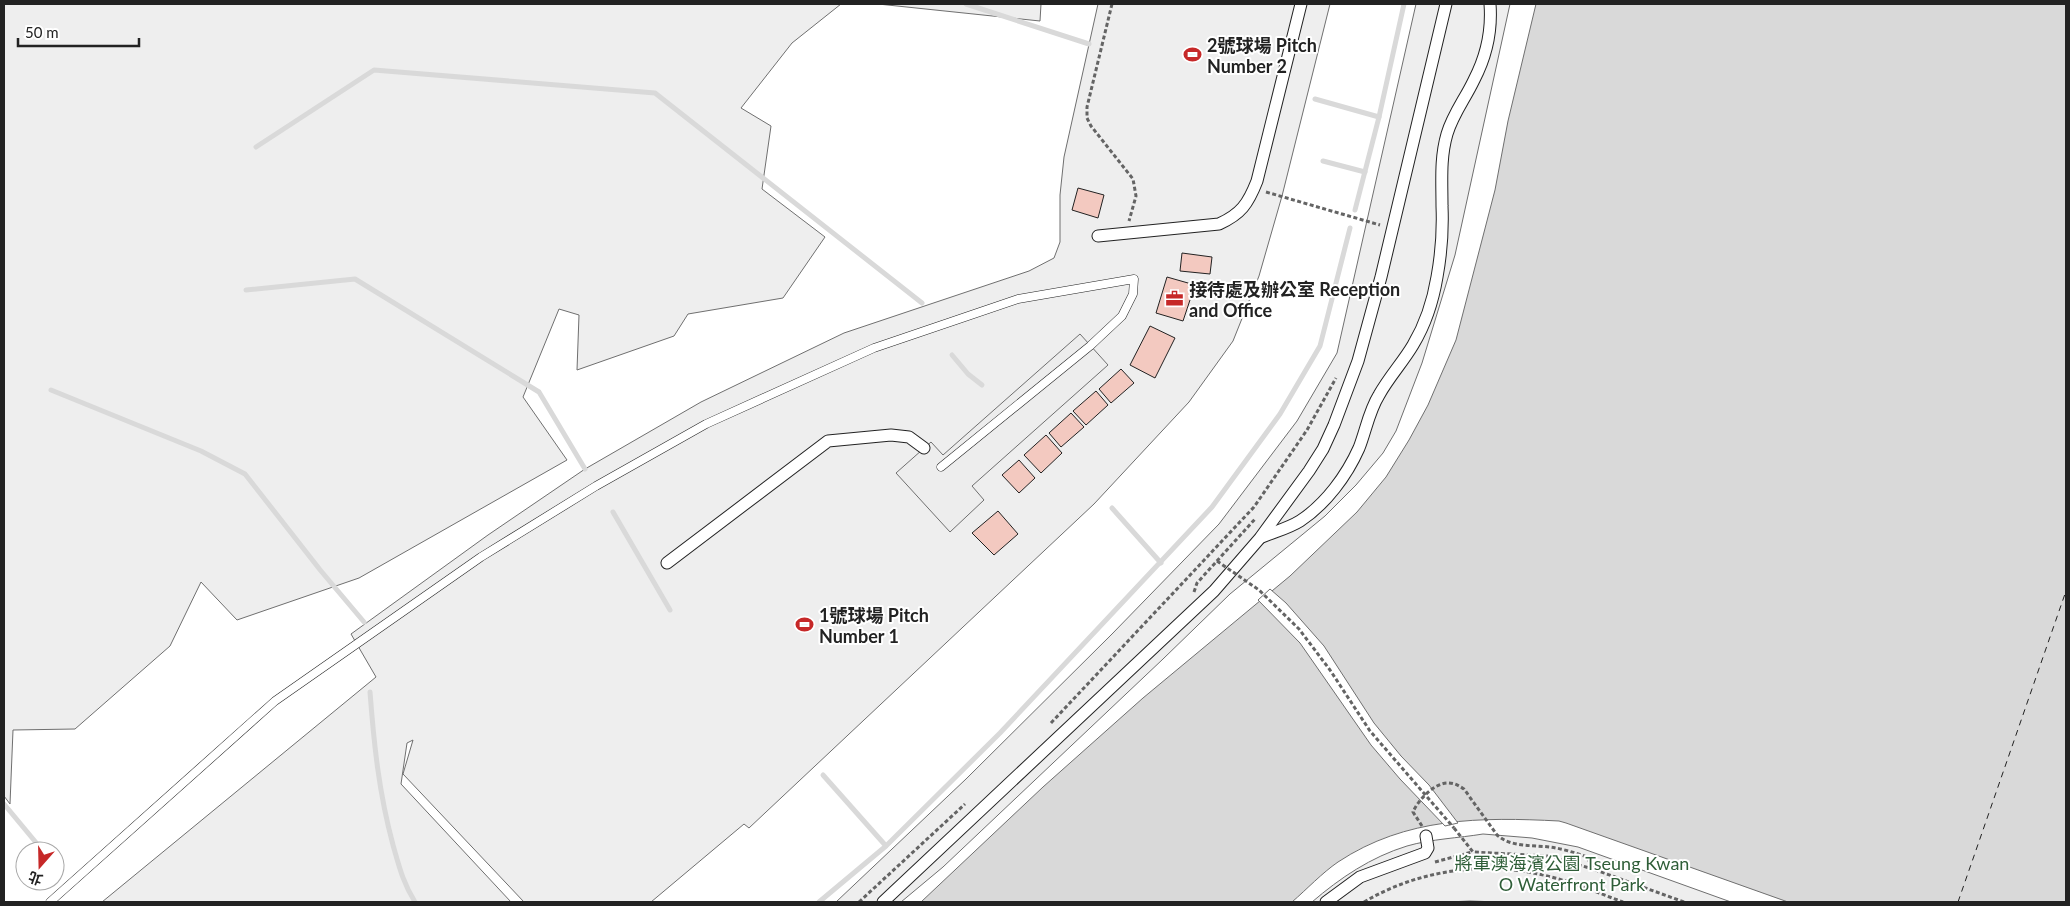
<svg xmlns="http://www.w3.org/2000/svg" width="2070" height="906" font-family="Lato,'Noto Sans TC',sans-serif">
  <style>
    .green { fill: #eee; stroke: #6f6f6f }
    .parking { fill: #ededed; stroke: #6f6f6f }
    .water { fill: #d9d9d9; stroke: #6f6f6f }
    .pier { fill: #fff; stroke: #6f6f6f }
    .lines { fill: none; stroke-linecap: round; stroke-linejoin: round }
    .stream { stroke: #d9d9d9; stroke-width: 5 }
    .ferry { stroke: #222; stroke-width: 1; stroke-dasharray: 6 5; stroke-linecap: butt }
    .building { fill: #f3c9c0; stroke: #222 }
    .service-casing { stroke: #222; stroke-width: 9 }
    .pedestrian-casing { stroke: #222; stroke-width: 13 }
    .path { stroke: #646464; stroke-width: 3; stroke-dasharray: 4 2.5; stroke-linecap: butt }
    .service { stroke: #fff; stroke-width: 8 }
    .pedestrian { stroke: #fff; stroke-width: 11 }
    .path-bridge { stroke: #646464; stroke-width: 3; stroke-dasharray: 4 2.5; stroke-linecap: butt }
    .labels { text-anchor: middle; dominant-baseline: central; stroke-width: 4; stroke-linejoin: round; paint-order: stroke }
    .poi-label { font-size: 18px; font-weight: bold; fill: #222; stroke: #fff; text-anchor: start }
    .park-label { font-size: 18px; fill: #2f5e38; stroke: #fff }
  </style>
  <rect width="100%" height="100%" fill="#fff"/>
  <g class="green">
    <polygon points="4,4 841,4 792,43 741,108 771,126 762,189 825,237 783,298 688,314 674,336 577,370 579,315 559,309 523,397 567,460 359,578 237,620 201,582 170,646 75,729 13,730 10,804 4,796"/>
    <polygon points="878,4 1041,4 1040,21"/>
    <polygon points="1098,4 1330,4 1282,196 1259,276 1233,341 1189,402 1094,504 749,828 744,824 651,902 524,902 403,774 413,740 407,743 401,784 511,902 102,902 376,677 351,634 488,535 585,469 701,402 844,333 1029,271 1054,258 1060,242 1060,195 1064,157"/>
    <polygon points="1416,4 1510,4 1455,255 1422,363 1396,431 1383,453 1356,485 1325,516 1230,594 1163,659 943,867 901,902 836,902 966,779 1112,634 1219,524 1297,421 1337,353"/>
    <path d="M1483 834 1532 838 1578 847 1731 902H1499L1470 901 1447 902H1312C1340 878 1371 857 1407 846 1431 839 1459 838 1483 834Z"/>
  </g>
  <polygon class="parking" points="1080,334 1108,365 972,486 984,500 950,532 896,473 931,442 943,455"/>
  <path class="water" d="M1536 4H2066V902H1788L1566 823 1559 821C1481 817 1406 817 1338 862 1322 873 1307 889 1292 902H921L1043 787 1143 698 1290 576 1357 512 1386 477 1409 440 1428 405 1456 340 1495 190 1508 121Z"/>
  <polygon class="pier" points="1270,589 1286,603 1324,646 1374,723 1401,756 1429,785 1458,823 1445,826 1400,779 1371,745 1300,643 1258,600"/>
  <g class="lines">
    <g class="stream">
      <polyline points="966,4 1089,44"/>
      <polyline points="1315,99 1379,117"/>
      <polyline points="256,147 374,70 655,93 922,303"/>
      <polyline points="1323,161 1365,172"/>
      <polyline points="1355,210 1379,117 1404,4"/>
      <polyline points="246,290 355,279 539,392 585,469"/>
      <polyline points="952,355 968,374 982,385"/>
      <polyline points="51,390 201,451 245,474 321,571 364,622"/>
      <polyline points="1112,508 1161,563"/>
      <polyline points="613,512 670,610"/>
      <path d="M370 692C374 745 379 793 393 845 399 866 403 883 415 902"/>
      <polyline points="823,775 886,846"/>
      <polyline points="4,804 43,851"/>
      <polyline points="55,866 60,872"/>
      <polyline points="819,902 886,846 1000,733 1212,507 1280,414 1320,346 1350,228"/>
    </g>
    <polyline class="ferry" points="1958,902 2066,591"/>
  </g>
  <g class="building">
    <polygon points="1078,188 1104,195 1098,218 1072,210"/>
    <polygon points="1182,253 1212,257 1210,274 1180,271"/>
    <polygon points="1167,277 1195,285 1183,321 1156,313"/>
    <polygon points="1150,326 1175,338 1155,378 1130,365"/>
    <polygon points="1121,369 1134,383 1111,403 1099,389"/>
    <polygon points="1096,391 1108,405 1086,425 1073,411"/>
    <polygon points="1071,413 1084,427 1061,447 1049,433"/>
    <polygon points="1046,435 1062,453 1041,473 1024,455"/>
    <polygon points="1019,460 1035,478 1019,493 1002,475"/>
    <polygon points="998,511 1018,534 994,555 972,533"/>
  </g>
  <g class="lines">
    <defs>
      <polyline id="service" points="50,902 275,701 481,557 596,486 706,424 874,348 1018,299 1134,279 1133,294 1122,316 1090,346 941,467"/>
      <g id="pedestrian">
        <path d="M1098 236 1219 224C1241 214 1248 204 1257 181L1301 4"/>
        <path d="M1262 537C1274 532 1289 528 1300 521 1326 504 1347 475 1359 448 1366 430 1369 411 1379 395 1389 377 1403 362 1413 345 1425 325 1433 301 1437 277 1441 255 1443 229 1442 206 1442 181 1440 158 1447 134 1453 114 1465 99 1474 80 1486 57 1492 30 1490 4"/>
        <polyline points="667,563 828,441 891,435 909,437 924,448"/>
        <polyline points="883,902 1214,591 1260,538 1309,471 1323,449 1334,425 1358,361 1381,277 1446,4"/>
        <polyline points="1326,902 1360,877 1425,853 1428,848 1426,836"/>
      </g>
    </defs>
    <use href="#service" class="service-casing"/>
    <use href="#pedestrian" class="pedestrian-casing"/>
    <g class="path">
      <polyline points="1112,4 1087,107 1087,118 1091,126 1133,179 1136,196 1129,221"/>
      <polyline points="1266,192 1380,225"/>
      <polyline points="1194,592 1197,583 1255,519"/>
      <polyline points="1051,723 1254,507 1307,430 1336,378"/>
      <path d="M1422 826 1413 812C1418 800 1435 782 1449 783 1455 783 1459 786 1464 789L1497 835C1513 849 1536 844 1556 848 1566 850 1576 853 1587 857L1593 869 1684 902"/>
      <polyline points="1454,828 1473,852 1547,856 1593,869"/>
      <polyline points="1435,862 1472,852"/>
      <polyline points="859,902 965,804"/>
      <path d="M1364 902C1422 868 1490 860 1555 878 1578 884 1601 894 1623 902"/>
    </g>
    <use href="#service" class="service"/>
    <use href="#pedestrian" class="pedestrian"/>
    <polyline class="path-bridge" points="1217,561 1259,590 1299,629 1330,670 1370,731 1454,828"/>
  </g>
  <defs>
    <symbol id="stadium-bare" viewBox="-9 -9 18 18"><path d="M0-5a6.5 5 0 1 0 0 10a6.5 5 0 1 0 0-10ZM-3.5-1.8h7v3.6h-7Z" fill="#c62828" stroke="#fff" stroke-width="2.5" paint-order="stroke"/></symbol>
    <symbol id="office-bare" viewBox="-9 -9 18 18"><path d="M-6-3h4V-5.5h4V-3h4V5H-6ZM-1-4.5V-3h2v-1.5ZM-6 0V1H6V0Z" fill="#c62828" stroke="#fff" stroke-width="2.5" paint-order="stroke"/></symbol>
  </defs>
  <g fill-rule="evenodd">
    <use href="#stadium-bare" x="1180" y="42" width="25" height="25"/>
    <use href="#office-bare" x="1162" y="286" width="25" height="25"/>
    <use href="#stadium-bare" x="792" y="612" width="25" height="25"/>
  </g>
  <g class="labels">
    <g class="poi-label">
      <text x="1207" y="45">2號球場 Pitch<tspan x="1207" dy="21">Number 2</tspan></text>
      <text x="1189" y="289">接待處及辦公室 Reception<tspan x="1189" dy="21">and Office</tspan></text>
      <text x="819" y="615">1號球場 Pitch<tspan x="819" dy="21">Number 1</tspan></text>
    </g>
    <g class="park-label">
      <text x="1572" y="863">將軍澳海濱公園 Tseung Kwan<tspan x="1572" dy="21">O Waterfront Park</tspan></text>
    </g>
  </g>
  <rect width="2070" height="906" fill="none" stroke="#222222" stroke-width="10"/>
  <g transform="translate(40 866) rotate(200)"><circle r="24" fill="#ffffff" stroke="#a7a7a7"/>
  <path d="M0-4L9 19L0 12L-9 19Z" fill="#c62828"/>
  <text y="-8" font-size="14" font-weight="bold" text-anchor="middle" fill="#222222">北</text>
  </g>
  <path d="M18 38v8h121v-8" fill="none" stroke="#222222" stroke-width="2.5"/>
  <text x="25" y="38" font-size="15" fill="#222222" stroke="#ffffff" stroke-width="4" paint-order="stroke">50 m</text>
</svg>
